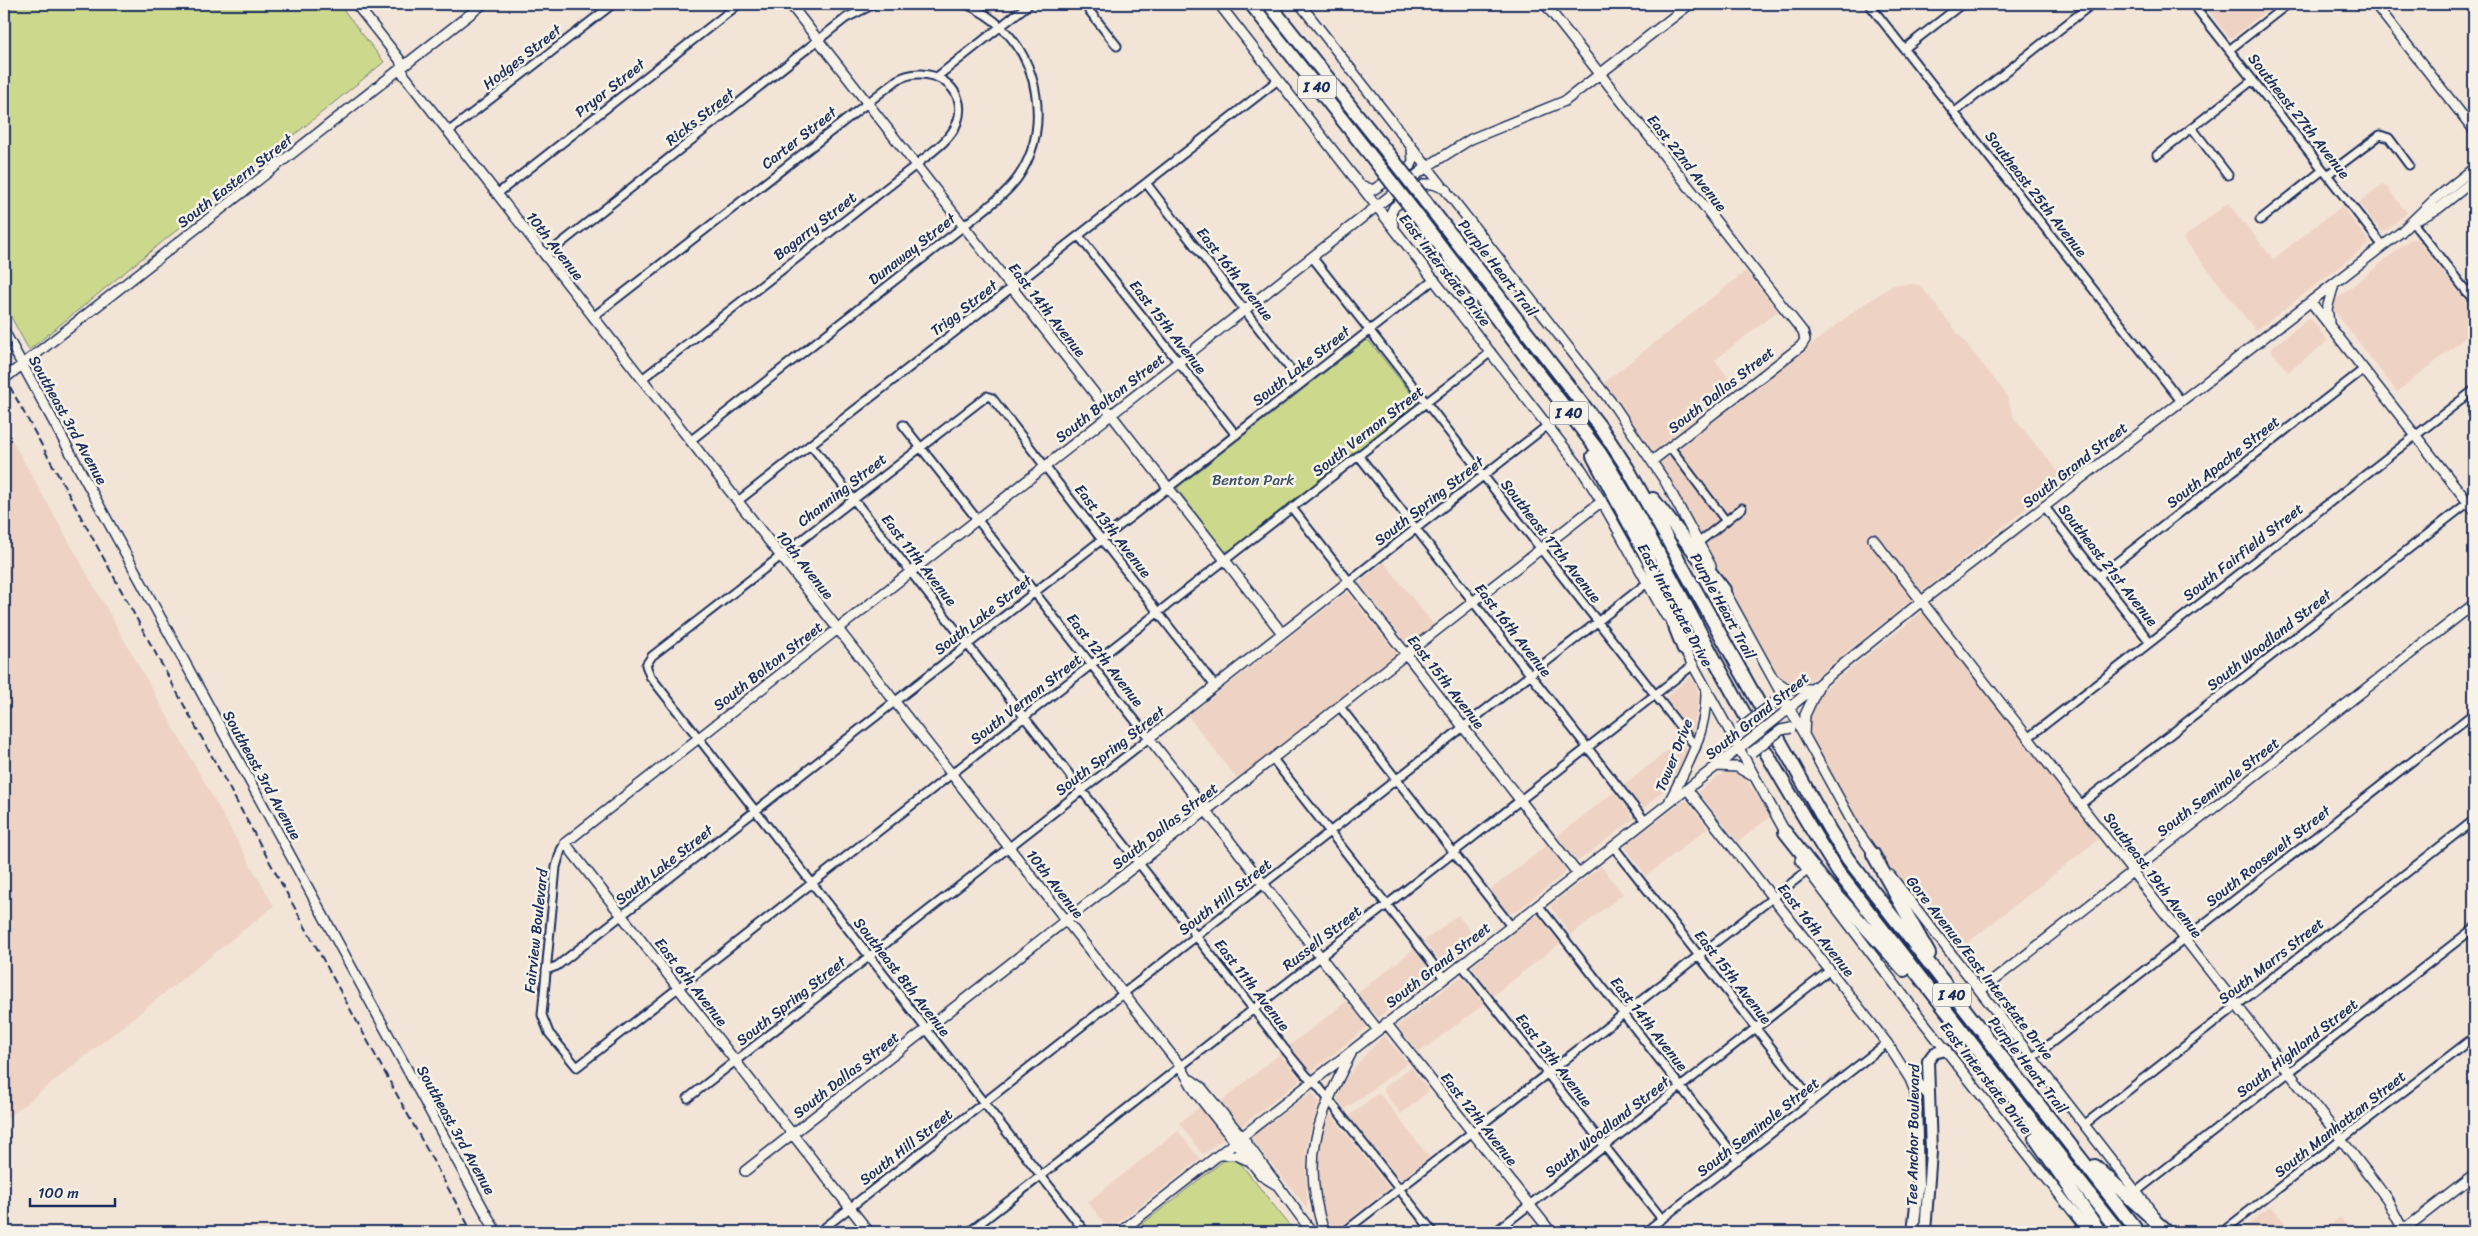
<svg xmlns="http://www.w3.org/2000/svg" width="2478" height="1236" font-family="Sriracha,sans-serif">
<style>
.built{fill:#eed3c4}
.green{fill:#ccd98c;stroke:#748475}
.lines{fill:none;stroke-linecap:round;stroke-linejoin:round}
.street-casing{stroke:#1b2f5e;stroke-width:11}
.secondary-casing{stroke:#1b2f5e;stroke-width:12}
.primary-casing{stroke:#1b2f5e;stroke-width:14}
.highway-casing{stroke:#1b2f5e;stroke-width:16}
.street{stroke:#f7f3e8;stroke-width:7}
.secondary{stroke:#f7f3e8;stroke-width:9}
.primary{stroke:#f7f3e8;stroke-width:10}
.highway{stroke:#f7f3e8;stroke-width:12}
.rail{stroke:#1b2f5e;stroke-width:2;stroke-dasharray:8 4;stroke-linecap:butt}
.secondary-bridge-casing{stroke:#1b2f5e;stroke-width:12;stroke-linecap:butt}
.highway-bridge-casing{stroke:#1b2f5e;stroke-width:16;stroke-linecap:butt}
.secondary-bridge{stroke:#f7f3e8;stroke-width:9}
.highway-bridge{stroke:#f7f3e8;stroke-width:12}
.labels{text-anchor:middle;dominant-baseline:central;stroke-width:5;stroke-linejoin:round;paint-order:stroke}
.shield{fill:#f7f3e8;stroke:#5d6a87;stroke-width:1}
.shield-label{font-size:14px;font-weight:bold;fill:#1b2f5e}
.street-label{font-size:15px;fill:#1b2f5e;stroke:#f7f3e8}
.park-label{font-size:15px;fill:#3e5167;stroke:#f7f3e8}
</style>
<rect width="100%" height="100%" fill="#f3e4d8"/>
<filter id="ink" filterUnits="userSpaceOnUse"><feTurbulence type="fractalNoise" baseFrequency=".02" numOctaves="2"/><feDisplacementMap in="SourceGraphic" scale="10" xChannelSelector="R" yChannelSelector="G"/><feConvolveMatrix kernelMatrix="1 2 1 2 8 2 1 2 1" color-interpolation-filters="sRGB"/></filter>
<g filter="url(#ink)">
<path class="built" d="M 2203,4 L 2275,4 L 2233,37 L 2229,37 Z
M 2382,184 L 2386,186 L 2407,213 L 2385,231 L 2381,231 L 2359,203 Z
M 2228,203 L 2273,259 L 2342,206 L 2370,243 L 2256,331 L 2183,238 Z
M 2411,239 L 2417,239 L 2421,244 L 2474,312 L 2474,331 L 2397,392 L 2332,308 L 2334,301 Z
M 1746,271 L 1778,311 L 1715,360 L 1735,387 L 1650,454 L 1601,385 Z
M 1913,284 L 1920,285 L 2006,394 L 2014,418 L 2066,481 L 2048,491 L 1814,678 L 1803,685 L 1789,685 L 1777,678 L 1660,467 L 1660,463 L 1857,309 L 1893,285 Z
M 2308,319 L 2311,319 L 2328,341 L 2288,372 L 2270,349 Z
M 4,426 L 274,906 L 4,1121 Z
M 1384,562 L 1434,625 L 1409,644 L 1407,644 L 1360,584 L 1363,578 Z
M 1347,592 L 1396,652 L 1396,655 L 1237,779 L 1188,716 Z
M 1924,612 L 2101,837 L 1956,952 L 1864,836 L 1809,738 L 1806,722 L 1817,695 L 1921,613 Z
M 1690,677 L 1697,686 L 1699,698 L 1693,732 L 1665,698 Z
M 1681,740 L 1688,752 L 1680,767 L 1664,790 L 1643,809 L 1624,785 Z
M 1730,772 L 1743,776 L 1748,781 L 1770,817 L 1738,842 L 1699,793 L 1700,790 L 1718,776 Z
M 1614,792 L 1634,819 L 1577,862 L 1557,836 Z
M 1684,801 L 1688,802 L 1708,828 L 1646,876 L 1625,846 Z
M 1547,845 L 1565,869 L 1565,873 L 1518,910 L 1509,914 L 1490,890 Z
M 1601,866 L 1623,894 L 1571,935 L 1550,906 Z
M 1458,915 L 1478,941 L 1445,967 L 1424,941 Z
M 1536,916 L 1539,917 L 1560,943 L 1493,996 L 1472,966 Z
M 1414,949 L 1433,976 L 1378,1018 L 1358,993 Z
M 1459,978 L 1463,978 L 1484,1004 L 1419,1053 L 1397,1026 Z
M 1347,1001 L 1366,1025 L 1366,1028 L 1312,1071 L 1309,1071 L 1289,1046 Z
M 1384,1035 L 1408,1063 L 1344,1110 L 1336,1097 L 1344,1081 L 1363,1057 Z
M 1280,1054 L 1299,1078 L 1299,1081 L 1240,1127 L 1220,1102 Z
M 1411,1067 L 1429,1091 L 1401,1114 L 1384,1092 L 1384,1088 Z
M 1312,1092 L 1319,1102 L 1308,1139 L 1306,1153 L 1307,1208 L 1253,1141 L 1252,1136 Z
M 1377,1094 L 1380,1094 L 1429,1157 L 1401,1180 L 1350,1118 L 1350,1115 Z
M 1200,1107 L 1224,1138 L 1203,1155 L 1179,1123 Z
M 1328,1111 L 1389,1188 L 1334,1232 L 1328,1232 L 1324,1217 L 1318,1182 L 1321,1140 Z
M 1178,1131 L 1200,1159 L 1109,1230 L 1088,1202 Z
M 2271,1206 L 2292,1232 L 2239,1232 Z
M 2340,1217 L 2351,1232 L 2321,1232 Z"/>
<path class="green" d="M 4,4 L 339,4 L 384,62 L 29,350 L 4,304 Z
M 1366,340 L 1369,341 L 1417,401 L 1416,404 L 1229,551 L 1225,551 L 1178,490 L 1178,487 Z
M 1227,1158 L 1240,1163 L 1295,1232 L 1132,1232 Z"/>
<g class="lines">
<defs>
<path id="street" d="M 1084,4 L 1117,46
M 1869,4 L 2181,401
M 2193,4 L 2383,246
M 1904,49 L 1962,4
M 2229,50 L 2288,4
M 938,76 L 1029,4
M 1955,112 L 2092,4
M 2192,128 L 2228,175
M 448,132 L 613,4
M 2157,155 L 2253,80
M 2327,175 L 2380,135 L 2389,138 L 2409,165
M 1146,183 L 1301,383
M 497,194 L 739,4
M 2260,220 L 2323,170
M 2413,223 L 2474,301
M 1079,236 L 1236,435
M 545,256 L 846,18 L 874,4
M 1312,257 L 1696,747
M 2466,292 L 2474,286
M 593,317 L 897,80 C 927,62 971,86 957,123 C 950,141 930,153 916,165 L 642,379
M 690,441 L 964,226 C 983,210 1009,194 1022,171 C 1049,126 1039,62 1001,27 C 991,17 979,10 966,4
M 811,445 L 1283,1047 L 1306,1075 L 1318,1086 L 1433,1232
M 1670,447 L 1726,521
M 1359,456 L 1645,821
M 738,501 L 1278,80
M 2044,506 L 2150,642
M 1292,508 L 1349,581 L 1548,425
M 1698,543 L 1742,508
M 2099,576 L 2364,369
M 1340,707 L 1511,926
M 2029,737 L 2474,390
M 1273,759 L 1444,978
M 2081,804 L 2474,498
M 565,843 L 561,850 L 556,867 L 542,1015 L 549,1033 L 577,1067 L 1491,352
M 1613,846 L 1813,1101
M 1538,905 L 1738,1160
M 1461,964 L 1662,1219
M 546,970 L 557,966 L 1435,279
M 2032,1058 L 2474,713
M 688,1098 L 1149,738 L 903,425
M 2085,1124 L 2474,820
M 2137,1191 L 2474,928
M 819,1232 L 1647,583
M 969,1232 L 1693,665
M 1085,1232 L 650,676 L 646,665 L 652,656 L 987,396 L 992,398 L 1215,686
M 1344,1232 L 1807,871
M 1495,1232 L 1830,970
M 1645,1232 L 1887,1043
M 2222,1232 L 2474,1037"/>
<path id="secondary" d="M 356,4 L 400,60 L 404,75 L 1181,1067 L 1196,1093 L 1262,1176 L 1275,1184
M 790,4 L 1282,633
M 1219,4 L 1582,470 L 1605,507 L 1666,616
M 1300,4 L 1615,407 L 1665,481 L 1711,566
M 1545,4 L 1803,332 L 1805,340 L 1801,346 L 1652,461
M 2375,4 L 2474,130
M 1363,186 L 1373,190 L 1411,165 L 1413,161 L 1412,148
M 2419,219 L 2439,208 L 2474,180
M 1393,225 L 1391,213 L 1394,207 L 1425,184 L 1433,184 L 1446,189
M 2311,302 L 2474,510
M 2329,322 L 2327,309 L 2334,284
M 4,331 L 496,1232
M 4,379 L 483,4
M 1873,539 L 2376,1184 L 2387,1199 L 2404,1232
M 1722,586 L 1856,829 L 1876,857
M 1682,645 L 1788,837
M 1775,680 L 1786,688 L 1812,689
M 1785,711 L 1923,600 L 2401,232 L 2433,201 L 2474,168
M 1804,734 L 1805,715 L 1819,685
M 1717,766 L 1737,767 L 1751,775
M 1687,789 L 1887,1043 L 1910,1079 L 1916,1094
M 1670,800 C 1688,765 1707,731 1706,691
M 1800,860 L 1922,1020 L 2089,1232
M 1890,875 L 2155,1216
M 1980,991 L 2474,604
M 1386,1023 L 1551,1232
M 1378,1030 L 1149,738 L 1349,581 L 1578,874
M 1910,1072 L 1927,1094
M 1191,1080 L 1201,1087 L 1242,1137 L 1312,1232
M 1219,1155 L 1236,1155 L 1247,1160
M 745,1171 L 1602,501
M 869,1232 L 565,843 L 1428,166 L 1471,139 L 1565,101 L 1690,4
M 1120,1232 L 1742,746
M 1324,1232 C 1300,1157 1317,1119 1352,1052
M 2401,1232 L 2474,1175"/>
<path id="primary" d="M 1913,1232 L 1918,1186 L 1916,1094
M 1925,1232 L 1931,1152 L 1928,1061 L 1934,1053 L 1946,1050"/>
<path id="highway" d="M 1251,4 L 1382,170
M 1269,4 L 1394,161
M 1425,201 L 1601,428 L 1628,469 L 1829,829 L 1848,859 L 2138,1232
M 1413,210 L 1600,453 C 1637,510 1668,571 1700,632 C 1743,713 1789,795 1838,872 L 2119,1232
M 1593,456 L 1648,559 L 1684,649
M 1653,499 L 1724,590
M 1785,832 L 1823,880 L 1904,970
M 1873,854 L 1929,954
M 2035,1138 L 2100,1232
M 2095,1166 L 2167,1232"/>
</defs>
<use href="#street" class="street-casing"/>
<use href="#secondary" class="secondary-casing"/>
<use href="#primary" class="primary-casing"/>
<use href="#highway" class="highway-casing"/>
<use href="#street" class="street"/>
<use href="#secondary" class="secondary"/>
<use href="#primary" class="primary"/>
<use href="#highway" class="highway"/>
<path class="rail" d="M 4,376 L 472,1232"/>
<defs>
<path id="secondary-bridge" d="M 1739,728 L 1745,725 L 1775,702
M 1745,744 L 1785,712
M 1752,752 L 1781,730 L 1791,728"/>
<path id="highway-bridge" d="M 1394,161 L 1425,201
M 1382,170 L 1413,210"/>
</defs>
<use href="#secondary-bridge" class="secondary-bridge-casing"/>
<use href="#highway-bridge" class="highway-bridge-casing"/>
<use href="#secondary-bridge" class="secondary-bridge"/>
<use href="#highway-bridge" class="highway-bridge"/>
</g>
</g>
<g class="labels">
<g class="shield">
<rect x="1298" y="75.5" width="38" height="23" rx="4"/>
<rect x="1550" y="401.5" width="38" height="23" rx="4"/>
<rect x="1933" y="983.5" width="38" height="23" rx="4"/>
</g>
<g class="shield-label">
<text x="1317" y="87">I 40</text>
<text x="1569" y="413">I 40</text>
<text x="1952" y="995">I 40</text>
</g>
<g class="street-label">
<text transform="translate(522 57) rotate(-38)">Hodges Street</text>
<text transform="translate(610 88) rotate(-38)">Pryor Street</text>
<text transform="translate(2299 116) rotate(52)">Southeast 27th Avenue</text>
<text transform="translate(700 117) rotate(-38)">Ricks Street</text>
<text transform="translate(799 138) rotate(-38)">Carter Street</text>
<text transform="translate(1687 163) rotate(52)">East 22nd Avenue</text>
<text transform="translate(235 181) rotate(-38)">South Eastern Street</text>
<text transform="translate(2036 194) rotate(52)">Southeast 25th Avenue</text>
<text transform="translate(815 226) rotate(-38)">Bagarry Street</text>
<text transform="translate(555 246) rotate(52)">10th Avenue</text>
<text transform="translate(912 249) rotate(-38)">Dunaway Street</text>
<text transform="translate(1498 268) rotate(52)">Purple Heart Trail</text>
<text transform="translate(1445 270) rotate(52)">East Interstate Drive</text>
<text transform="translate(1235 274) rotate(52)">East 16th Avenue</text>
<text transform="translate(964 308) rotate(-38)">Trigg Street</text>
<text transform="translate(1047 310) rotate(52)">East 14th Avenue</text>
<text transform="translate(1168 327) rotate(52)">East 15th Avenue</text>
<text transform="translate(1301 366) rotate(-38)">South Lake Street</text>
<text transform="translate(1721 390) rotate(-38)">South Dallas Street</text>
<text transform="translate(1110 398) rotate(-38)">South Bolton Street</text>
<text transform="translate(68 420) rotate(61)">Southeast 3rd Avenue</text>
<text transform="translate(1368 431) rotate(-38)">South Vernon Street</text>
<text transform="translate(2223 462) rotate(-38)">South Apache Street</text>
<text transform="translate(2075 465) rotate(-38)">South Grand Street</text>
<text transform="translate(842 490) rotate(-38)">Channing Street</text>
<text transform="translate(1429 501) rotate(-38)">South Spring Street</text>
<text transform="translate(1113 531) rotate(52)">East 13th Avenue</text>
<text transform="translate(1551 541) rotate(52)">Southeast 17th Avenue</text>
<text transform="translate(2243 552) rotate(-38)">South Fairfield Street</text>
<text transform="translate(919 560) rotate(52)">East 11th Avenue</text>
<text transform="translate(805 565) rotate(52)">10th Avenue</text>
<text transform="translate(2108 565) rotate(52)">Southeast 21st Avenue</text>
<text transform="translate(1675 605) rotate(61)">East Interstate Drive</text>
<text transform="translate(1723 606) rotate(61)">Purple Heart Trail</text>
<text transform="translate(983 615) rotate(-38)">South Lake Street</text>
<text transform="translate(1513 630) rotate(52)">East 16th Avenue</text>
<text transform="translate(2269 640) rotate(-38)">South Woodland Street</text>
<text transform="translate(1105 660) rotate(52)">East 12th Avenue</text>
<text transform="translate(768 666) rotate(-38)">South Bolton Street</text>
<text transform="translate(1446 682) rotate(52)">East 15th Avenue</text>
<text transform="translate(1026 699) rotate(-38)">South Vernon Street</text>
<text transform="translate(1757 716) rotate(-39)">South Grand Street</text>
<text transform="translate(1110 751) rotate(-38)">South Spring Street</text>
<text transform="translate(1674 755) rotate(-68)">Tower Drive</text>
<text transform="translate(262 775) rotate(61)">Southeast 3rd Avenue</text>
<text transform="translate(2218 787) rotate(-38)">South Seminole Street</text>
<text transform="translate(1165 826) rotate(-38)">South Dallas Street</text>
<text transform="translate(2268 856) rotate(-38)">South Roosevelt Street</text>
<text transform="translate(664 865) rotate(-38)">South Lake Street</text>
<text transform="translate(2153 875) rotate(53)">Southeast 19th Avenue</text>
<text transform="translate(1055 884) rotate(52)">10th Avenue</text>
<text transform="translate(1225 897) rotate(-38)">South Hill Street</text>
<text transform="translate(1816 930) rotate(52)">East 16th Avenue</text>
<text transform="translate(536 931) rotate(-84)">Fairview Boulevard</text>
<text transform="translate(1322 938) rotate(-38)">Russell Street</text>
<text transform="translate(2271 961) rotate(-38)">South Marrs Street</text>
<text transform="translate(1438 965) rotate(-38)">South Grand Street</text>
<text transform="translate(1980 968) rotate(52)">Gore Avenue/East Interstate Drive</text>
<text transform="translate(902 977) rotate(52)">Southeast 8th Avenue</text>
<text transform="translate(1733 977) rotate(52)">East 15th Avenue</text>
<text transform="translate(691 982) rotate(52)">East 6th Avenue</text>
<text transform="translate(1252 985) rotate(52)">East 11th Avenue</text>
<text transform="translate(791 1001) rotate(-38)">South Spring Street</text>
<text transform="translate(1649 1024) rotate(52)">East 14th Avenue</text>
<text transform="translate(2297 1048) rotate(-38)">South Highland Street</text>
<text transform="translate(1554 1060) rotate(52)">East 13th Avenue</text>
<text transform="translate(2028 1065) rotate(52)">Purple Heart Trail</text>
<text transform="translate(846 1075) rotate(-38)">South Dallas Street</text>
<text transform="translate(1986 1078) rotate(52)">East Interstate Drive</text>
<text transform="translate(1479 1119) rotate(52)">East 12th Avenue</text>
<text transform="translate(2340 1124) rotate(-38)">South Manhattan Street</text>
<text transform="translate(1607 1127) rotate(-38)">South Woodland Street</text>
<text transform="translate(1758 1127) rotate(-38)">South Seminole Street</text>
<text transform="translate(456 1130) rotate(61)">Southeast 3rd Avenue</text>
<text transform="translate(1913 1135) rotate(-89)">Tee Anchor Boulevard</text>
<text transform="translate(906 1147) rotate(-38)">South Hill Street</text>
</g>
<g class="park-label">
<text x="1253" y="480">Benton Park</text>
</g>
</g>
<rect width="2478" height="1236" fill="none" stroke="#f7f3e8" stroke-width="20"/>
<rect x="10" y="10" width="2458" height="1216" fill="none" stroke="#1b2f5e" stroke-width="2" filter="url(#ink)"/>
<path d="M30 1198v8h85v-8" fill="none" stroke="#1b2f5e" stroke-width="2.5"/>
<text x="38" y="1198" font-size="15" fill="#1b2f5e" stroke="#f7f3e8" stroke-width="4" paint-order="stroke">100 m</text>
</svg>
